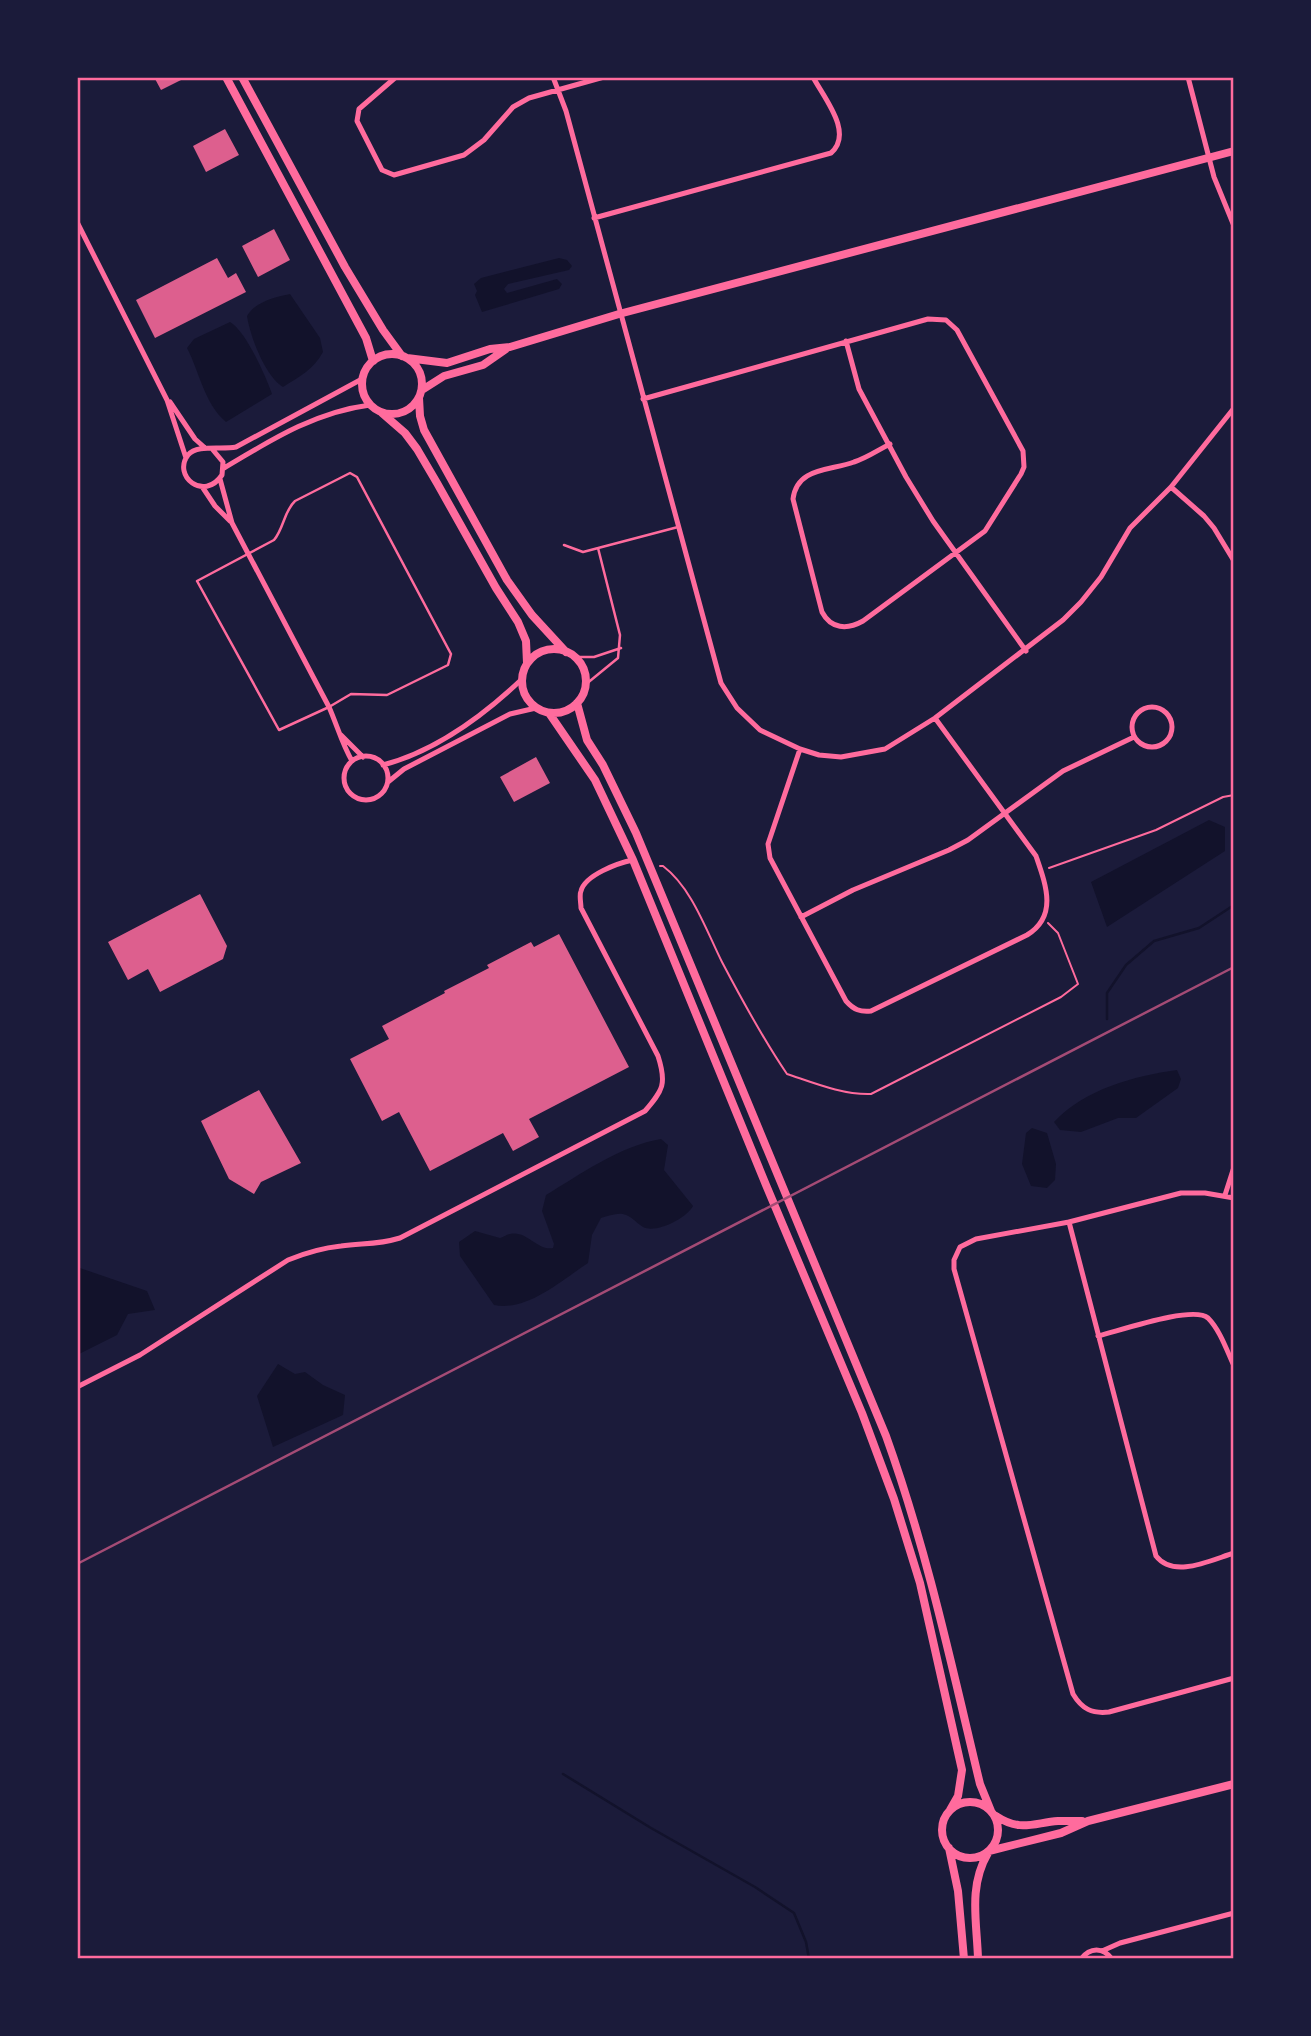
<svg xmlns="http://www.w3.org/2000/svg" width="1311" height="2036" font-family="Rubik,sans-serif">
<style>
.water{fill:#12122b}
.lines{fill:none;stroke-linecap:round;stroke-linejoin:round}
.stream{stroke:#12122b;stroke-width:2.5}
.building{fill:#dd5f8e}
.path{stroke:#ff6b9d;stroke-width:2}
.service{stroke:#ff6b9d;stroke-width:2.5}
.minor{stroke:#ff6b9d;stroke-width:5}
.secondary{stroke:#ff6b9d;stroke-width:8}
.rail{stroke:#a44b75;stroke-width:2.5}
.neatline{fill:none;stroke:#ff6b9d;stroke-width:2.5}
</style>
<rect width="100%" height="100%" fill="#1b1b3a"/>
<path class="water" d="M 559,258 L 567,260 L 572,266 L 569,270 L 508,284 L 504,289 L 507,293 L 557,279 L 562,284 L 559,289 L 482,312 L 475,295 L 477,291 L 474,284 L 481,278 Z
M 290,294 L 320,338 L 323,352 C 314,369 299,377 283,387 C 265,376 250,336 247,316 C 255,302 275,297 290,294 Z
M 230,322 C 246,331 266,377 272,394 L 226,422 C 204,403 200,373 187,348 L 194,339 Z
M 1209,820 L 1225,827 L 1225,851 L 1107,927 L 1091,882 Z
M 1177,1070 L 1181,1079 L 1178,1088 L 1136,1118 L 1118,1118 L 1081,1132 L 1060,1130 L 1054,1122 C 1085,1089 1134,1076 1177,1070 Z
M 1032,1128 L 1047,1133 L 1056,1164 L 1055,1180 L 1047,1188 L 1031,1186 L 1022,1164 L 1026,1133 Z
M 661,1139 L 668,1145 L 664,1170 L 693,1206 C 687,1218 656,1234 643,1227 C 635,1222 632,1216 623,1214 C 616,1213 608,1216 601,1218 L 592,1235 L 588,1263 C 562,1280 527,1312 494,1305 L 460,1256 L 459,1242 L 475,1231 L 500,1238 C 504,1237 507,1234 510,1234 C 527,1230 537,1251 553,1248 L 554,1244 L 542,1211 L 546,1195 C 579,1175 622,1145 661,1139 Z
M 77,1267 L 147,1291 L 155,1310 L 128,1314 L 117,1335 L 77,1355 Z
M 278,1364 L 295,1374 L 305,1372 L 323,1385 L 345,1395 L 343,1415 L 273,1447 L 257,1396 Z"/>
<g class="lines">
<path class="stream" d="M 1107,1019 L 1107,993 L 1126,965 L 1154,941 L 1199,928 L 1234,905
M 563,1774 L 651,1828 L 755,1887 L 794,1913 L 806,1942 L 809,1959"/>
</g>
<path class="building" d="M 154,77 L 187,77 L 161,90 Z
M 225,129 L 239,155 L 206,172 L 193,146 Z
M 274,229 L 290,260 L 258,277 L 242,246 Z
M 217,258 L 228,278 L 236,273 L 246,292 L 155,338 L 136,300 Z
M 536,757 L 550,783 L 514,802 L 500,777 Z
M 200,894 L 227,946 L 223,959 L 160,992 L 148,969 L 128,980 L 108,942 Z
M 559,934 L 629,1067 L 529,1119 L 539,1137 L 513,1151 L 503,1133 L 430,1171 L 399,1112 L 382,1121 L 350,1059 L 389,1039 L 382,1026 L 445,993 L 444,991 L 489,968 L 487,965 L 531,942 L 534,947 Z
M 259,1090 L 301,1163 L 261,1182 L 254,1194 L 229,1179 L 201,1121 Z"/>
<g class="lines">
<path class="path" d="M 660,866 L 663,866 C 692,888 706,930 722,962 C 742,1000 763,1039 787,1074 C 814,1083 843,1095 871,1094 L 1061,997 L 1078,984 L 1058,933 L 1048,923
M 1049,868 L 1156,830 L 1223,797 L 1234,795"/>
<path class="service" d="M 350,473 L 357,477 L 451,654 L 448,665 L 387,695 L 351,694 L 329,707 L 279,730 L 197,581 L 274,540 C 284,528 284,511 295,501 Z
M 564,545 L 583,552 L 678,527
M 575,657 L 594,657 L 621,648
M 585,685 L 618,658 L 620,635 L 598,548"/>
<path class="minor" d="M 396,77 L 359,109 L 357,121 L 382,170 L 394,175 L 464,155 L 484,140 L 513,107 L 529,98 L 604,77
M 553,77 L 566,111 L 721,683 L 737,708 L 760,730 L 800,749 L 819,755 L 841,757 L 885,749 L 935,718 L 1063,620 L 1081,602 L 1101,577 L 1130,528 L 1171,487 L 1234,408
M 1188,77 L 1214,177 L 1234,226
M 594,218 L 831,153 C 854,133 824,98 813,77
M 77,222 L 167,400 L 186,458
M 846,341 L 859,389 L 906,477 L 933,521 L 1026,651
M 643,399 L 928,319 L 946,320 L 957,330 L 1023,451 L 1024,467 L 1021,474 L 985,531 L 863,621 C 847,630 831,629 822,612 L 793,499 C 797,467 830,471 854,462 C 867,458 878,450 890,444
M 170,402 L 195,439 L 204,447
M 213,450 L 223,462 L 222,475 C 204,502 172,476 188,455 C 197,444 221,450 236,447 L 362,379
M 224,468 C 271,440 315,412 370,405
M 220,479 L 232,523 L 329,707 C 337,725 342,744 352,761
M 1171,487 L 1204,516 L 1214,528 L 1234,561
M 203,488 L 215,506 L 230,521
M1132 727a20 20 0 1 1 40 0a20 20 0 1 1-40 0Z
M 341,735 L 363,757
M 800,749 L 768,844 L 770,858 L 846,1001 C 854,1010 860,1012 871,1011 L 1027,935 C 1058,916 1046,885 1036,856 L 935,718
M344 778a22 22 0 1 1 44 0a22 22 0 1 1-44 0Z
M 383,765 C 436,751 483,716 522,679
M 388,782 L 404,769 L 510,714 L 536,708
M 801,917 L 853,890 L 949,850 L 968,840 L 1063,771 L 1134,737
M 1225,1195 L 1234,1167
M 1234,1198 L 1205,1193 L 1181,1193 L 1069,1222 L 976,1239 L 960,1247 L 954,1260 L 954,1269 L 1073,1694 C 1082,1709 1092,1714 1109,1712 L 1234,1678
M 1069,1222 L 1156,1556 C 1174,1579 1211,1560 1234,1553
M 1098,1336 C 1119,1331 1193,1305 1208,1318 C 1220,1330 1227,1351 1234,1366
M 77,1387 L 140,1355 L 288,1260 C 305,1253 322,1248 341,1246 C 363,1243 377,1245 400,1238 L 645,1111 C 663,1090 667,1084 658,1056 L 581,908 C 581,903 579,895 581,891 C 585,875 618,863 633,860
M 1102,1951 L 1120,1943 L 1234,1913
M 1081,1959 C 1090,1947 1103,1947 1112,1959"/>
<path class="secondary" d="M 226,77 L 366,338 L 373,361
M 242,77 L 345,267 L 383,330 L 402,356
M362 384a30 30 0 1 1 60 0a30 30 0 1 1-60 0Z
M 407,358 L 447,363 L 490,349 L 510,347 L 619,314 L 1234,151
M 422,390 L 444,376 L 483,365 L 506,349
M 419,398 L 420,416 L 424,430 L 507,580 L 532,615 L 566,652
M 382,413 L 405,433 L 417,449 L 437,483 L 496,588 L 518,622 L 526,641 L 527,663
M522 681a32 32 0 1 1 64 0a32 32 0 1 1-64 0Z
M 577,703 L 587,740 L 603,765 L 636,833 L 886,1436 C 927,1550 952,1667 980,1784 L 991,1811
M 549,713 L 595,780 L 633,860 L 766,1185 L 862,1413 L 894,1499 L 920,1583 L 962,1770 L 958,1796 L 950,1810
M942 1830a28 28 0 1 1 56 0a28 28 0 1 1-56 0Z
M 996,1816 C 1020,1832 1033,1823 1058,1821 C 1066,1821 1074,1821 1082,1821
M 949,1848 L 958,1891 L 964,1959
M 989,1851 L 1061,1833 L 1088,1821 L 1234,1784
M 978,1959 C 977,1922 968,1887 988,1853"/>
<path class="rail" d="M 77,1564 L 1234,967"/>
</g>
<rect width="1311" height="2036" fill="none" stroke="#1b1b3a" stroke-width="158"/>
<rect x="79" y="79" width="1153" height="1878" class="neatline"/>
</svg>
